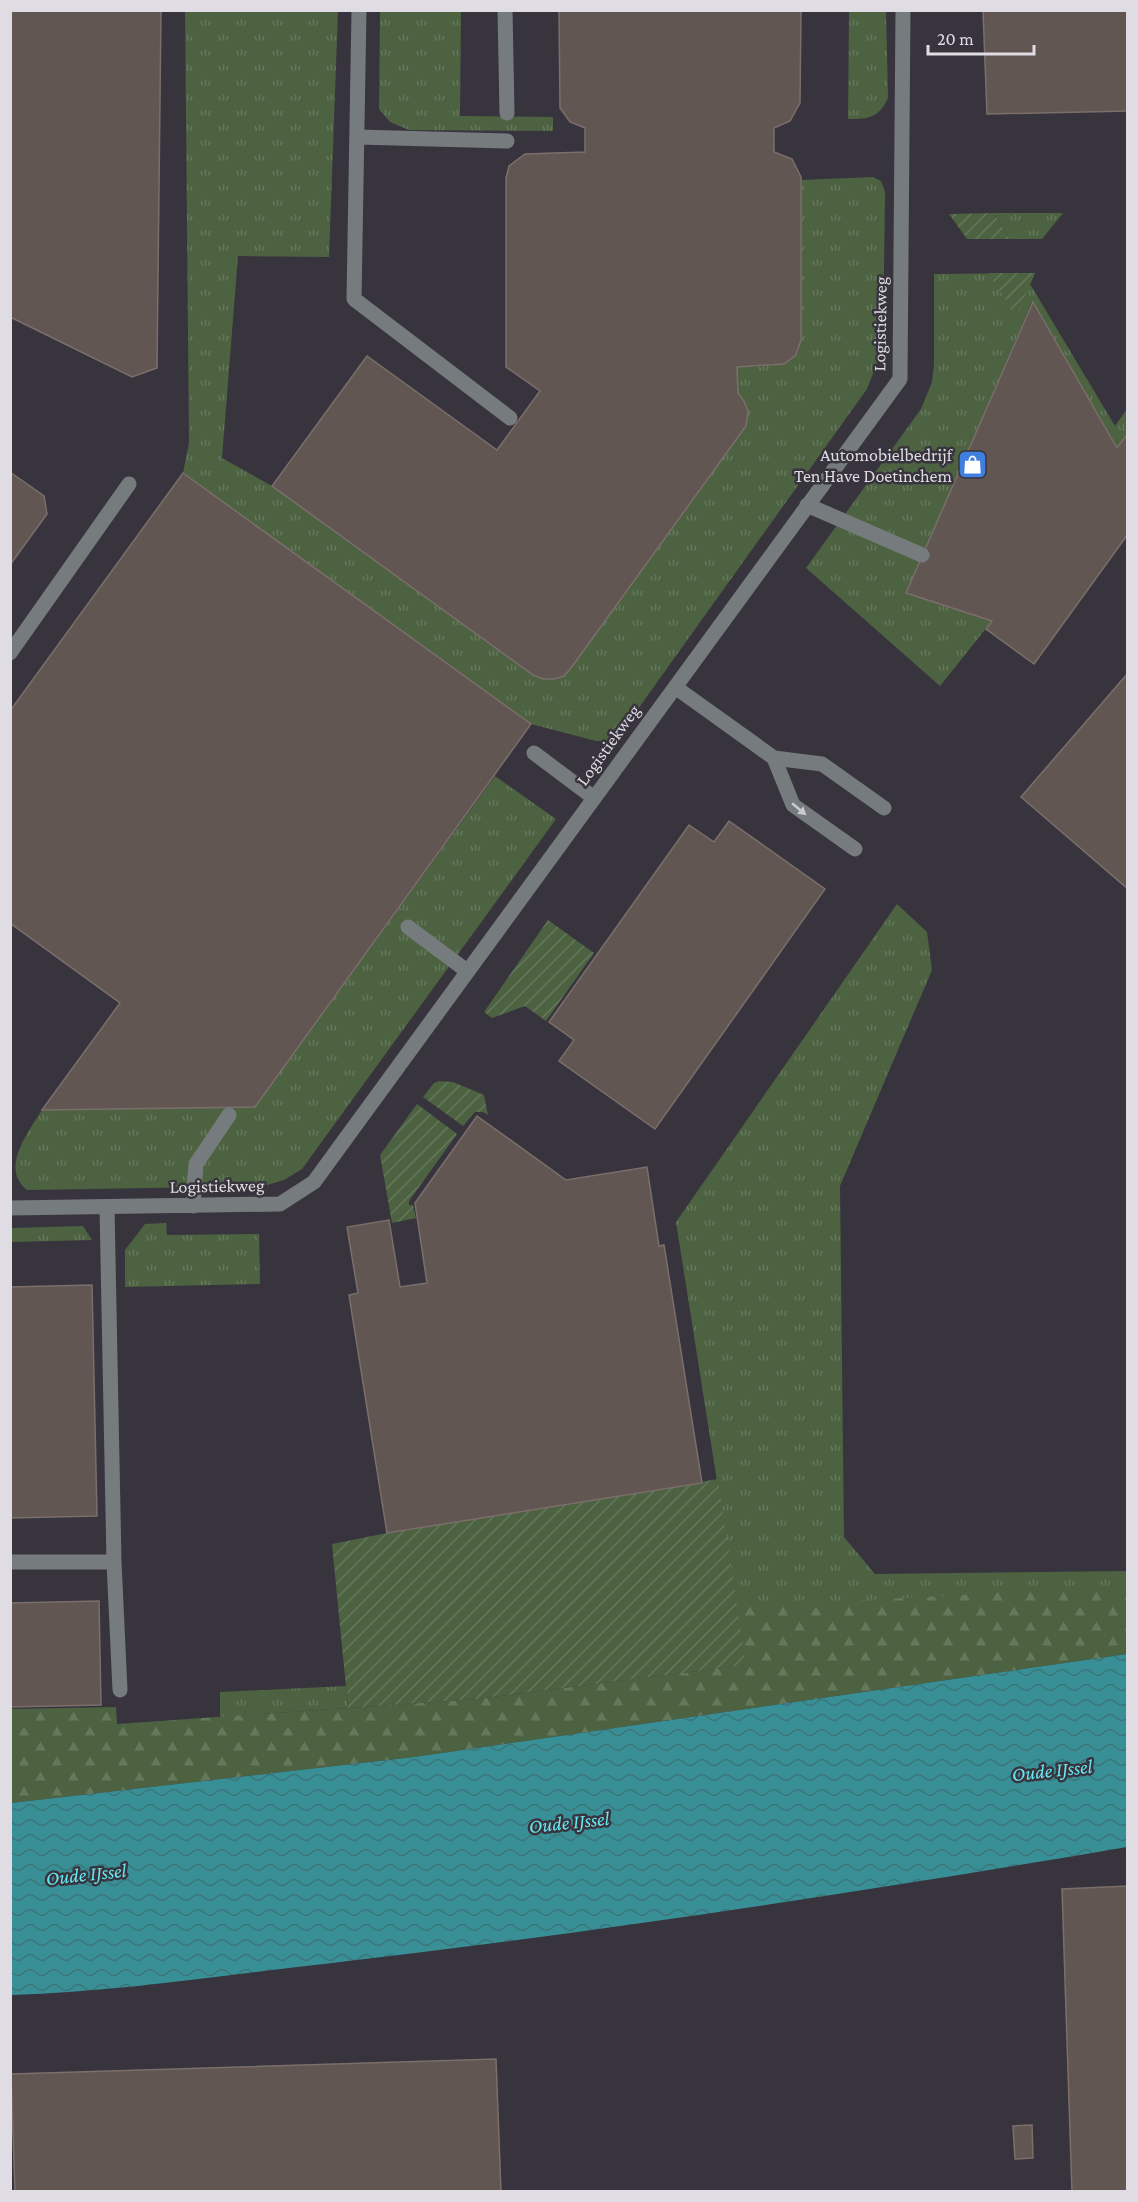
<svg xmlns="http://www.w3.org/2000/svg" width="1138" height="2202" font-family="'Crimson Pro',serif">
<style>
.grass{fill:url(#grass-tufts)}
.forest{fill:url(#forest-firs)}
.garden{fill:url(#garden-furrows)}
.water{fill:url(#water-waves)}
.building{fill:#625653;stroke:#7b6f6b;stroke-width:1.5}
.lines{fill:none;stroke-linecap:round;stroke-linejoin:round}
.minor{stroke:#767b7e;stroke-width:15}
.oneway{fill:#cac9cf}
.labels{text-anchor:middle;dominant-baseline:central;stroke-width:5;stroke-linejoin:round;paint-order:stroke}
.street-label{font-size:18px;fill:#dfdde3;stroke:#38343e}
.poi-label{font-size:18px;fill:#dfdde3;stroke:#38343e;text-anchor:end}
.water-label{font-size:20px;font-style:italic;fill:#68e7f1;stroke:#38343e}
</style>
<defs>
<pattern id="grass-tufts" width="24" height="20" patternUnits="userSpaceOnUse" patternTransform="scale(1.5)"><rect width="24" height="20" fill="#4c6241"/><path d="M3 7l-1-3M5 7V3M7 7l1-3M15 17l-1-3M17 17v-4M19 17l1-3" fill="none" stroke="#65785c"/></pattern>
<pattern id="forest-firs" width="22" height="20" patternUnits="userSpaceOnUse" patternTransform="scale(1.5)"><rect width="22" height="20" fill="#4c6241"/><path d="M5 1l3.5 6h-7zM16 11l3.5 6h-7z" fill="#65785c"/></pattern>
<pattern id="garden-furrows" width="10" height="10" patternUnits="userSpaceOnUse" patternTransform="scale(1.5)"><rect width="10" height="10" fill="#4c6241"/><path d="M-1 1l2-2M0 10L10 0M9 11l2-2" fill="none" stroke="#65785c"/></pattern>
<pattern id="water-waves" width="16" height="10" patternUnits="userSpaceOnUse" patternTransform="scale(1.5)"><rect width="16" height="10" fill="#389096"/><path d="M0 5q4-4 8 0t8 0" fill="none" stroke="#3c7579"/></pattern>
</defs>
<rect width="100%" height="100%" fill="#38343e"/>
<path class="grass" d="M 185,11 L 338,11 L 329,257 L 238,256 L 222,458 L 272,486 L 543,679 L 564,676 L 571,668 L 744,429 C 752,404 744,411 738,392 C 735,386 737,374 737,367 C 760,365 785,371 799,350 L 801,180 L 873,177 L 881,181 L 885,192 L 883,348 L 867,389 L 620,734 L 607,741 L 596,741 L 531,724 L 183,473 L 189,443 Z
M 380,11 L 461,11 L 460,116 L 553,117 L 553,131 L 409,130 L 390,122 L 379,109 Z
M 849,11 L 886,11 L 888,98 C 879,118 868,119 848,119 Z
M 994,213 L 1063,213 L 1042,239 L 1010,239 Z
M 1035,273 L 1030,284 L 1115,426 L 1127,409 L 1127,433 L 1117,448 L 1032,302 L 906,593 L 992,621 L 940,686 L 806,568 L 921,409 L 932,382 L 934,365 L 934,274 Z
M 495,776 L 556,819 L 302,1169 L 284,1180 L 264,1186 L 27,1190 C 0,1169 27,1134 42,1110 L 255,1107 Z
M 897,904 L 927,932 L 932,970 L 840,1186 L 844,1537 L 875,1574 L 1127,1571 L 1127,1618 L 746,1665 L 676,1222 Z
M 166,1223 L 167,1235 L 259,1234 L 260,1284 L 125,1287 L 125,1250 L 145,1224 Z
M 83,1226 L 92,1240 L 11,1242 L 11,1228 Z
M 346,1686 L 348,1708 L 220,1717 L 220,1692 Z"/>
<path class="forest" d="M 1127,1586 L 1127,1654 L 414,1757 L 11,1803 L 10,1709 L 116,1707 L 117,1724 L 477,1699 L 745,1665 L 737,1607 Z"/>
<path class="garden" d="M 994,213 L 1010,239 L 967,239 L 949,214 Z
M 988,273 L 1035,273 L 1016,316 Z
M 548,920 L 594,953 L 546,1021 L 525,1006 L 492,1018 L 484,1012 Z
M 439,1081 L 453,1082 L 484,1095 L 488,1115 L 483,1112 L 475,1112 L 463,1126 L 423,1097 L 434,1083 Z
M 417,1104 L 457,1134 L 409,1201 L 409,1205 L 413,1205 L 416,1218 L 392,1223 L 380,1155 Z
M 718,1479 L 746,1665 L 477,1699 L 348,1708 L 332,1544 L 387,1533 Z"/>
<path class="water" d="M 1127,1654 L 1127,1847 C 863,1892 598,1932 332,1963 C 225,1975 117,1992 11,1995 L 11,1803 L 414,1757 Z"/>
<path class="building" d="M 10,10 L 161,10 L 157,368 L 132,377 L 10,317 Z
M 559,10 L 801,10 L 800,103 L 790,121 L 774,128 L 774,152 L 792,159 L 801,177 L 801,340 L 796,355 L 784,364 L 737,367 L 738,393 L 744,401 L 748,411 L 746,426 L 571,668 L 564,676 L 554,679 L 543,679 L 533,675 L 272,486 L 367,356 L 497,450 L 540,391 L 506,367 L 506,178 L 509,166 L 525,154 L 585,152 L 585,128 L 570,122 L 560,108 Z
M 983,10 L 1128,10 L 1128,111 L 987,114 Z
M 1033,302 L 1117,448 L 1128,433 L 1128,534 L 1034,664 L 986,629 L 992,621 L 906,593 Z
M 10,472 L 44,496 L 47,514 L 10,565 Z
M 183,473 L 531,724 L 255,1107 L 42,1110 L 120,1003 L 10,923 L 10,711 Z
M 1128,673 L 1128,889 L 1021,797 Z
M 729,821 L 825,889 L 655,1129 L 559,1061 L 574,1040 L 549,1022 L 689,825 L 714,842 Z
M 477,1116 L 566,1180 L 647,1167 L 659,1246 L 664,1245 L 702,1483 L 387,1533 L 349,1295 L 358,1293 L 347,1227 L 389,1220 L 400,1287 L 427,1283 L 415,1203 Z
M 92,1285 L 97,1516 L 10,1518 L 10,1287 Z
M 99,1601 L 101,1705 L 10,1707 L 10,1603 Z
M 1128,1886 L 1128,2192 L 1072,2192 L 1062,1889 Z
M 496,2059 L 501,2192 L 15,2192 L 11,2074 Z
M 1032,2125 L 1033,2158 L 1015,2159 L 1013,2126 Z"/>
<g class="lines">
<path class="minor" d="M 359,10 L 354,299 L 510,418
M 505,10 L 507,113
M 357,137 L 507,141
M 807,505 L 922,555
M 10,653 L 129,484
M 675,687 L 774,758 L 822,764 L 884,808
M 534,753 L 594,798
M 774,758 L 793,805 L 855,849
M 408,927 L 467,971
M 193,1206 L 196,1164 L 229,1115
M 107,1207 L 114,1562
M 10,1208 L 280,1204 L 314,1182 L 900,379 L 903,10
M 10,1562 L 114,1562 L 120,1690"/>
</g>
<defs><path id="oneway-solid" d="M-6-.8H1V-3.2L6.5 0L1 3.2V.8H-6Z" transform="scale(1.5)"/></defs>
<use class="oneway" href="#oneway-solid" transform="translate(799 809) rotate(40)"/>
<defs>
<symbol id="shop-square" viewBox="-11 -11 22 22"><rect x="-9" y="-9" width="18" height="18" rx="4" fill="#3f7fe0" stroke="#38343e"/><path d="M-5-2.5h2.3a2.7 3.5 0 0 1 5.4 0H5L5.5 6h-11ZM-1.5-2.5h3a1.5 2.3 0 0 0-3 0Z" fill="#fff"/></symbol>
</defs>
<g fill-rule="evenodd">
<use href="#shop-square" x="956" y="448" width="33" height="33"/>
</g>
<g class="labels">
<g class="street-label">
<text transform="translate(880 324) rotate(-89)">Logistiekweg</text>
<text transform="translate(608 745) rotate(-54)">Logistiekweg</text>
<text transform="translate(217 1186) rotate(-1)">Logistiekweg</text>
</g>
<g class="poi-label">
<text x="952" y="455">Automobielbedrijf<tspan x="952" dy="21">Ten Have Doetinchem</tspan></text>
</g>
<g class="water-label">
<text transform="translate(1052 1770) rotate(-6)">Oude IJssel</text>
<text transform="translate(569 1822) rotate(-6)">Oude IJssel</text>
<text transform="translate(86 1874) rotate(-6)">Oude IJssel</text>
</g>
</g>
<rect width="1138" height="2202" fill="none" stroke="#dfdde3" stroke-width="24"/>
<path d="M928 45v9h106v-9" fill="none" stroke="#dfdde3" stroke-width="3"/>
<text x="937" y="45" font-size="18" fill="#dfdde3" stroke="#38343e" stroke-width="4.5" paint-order="stroke">20 m</text>
</svg>
